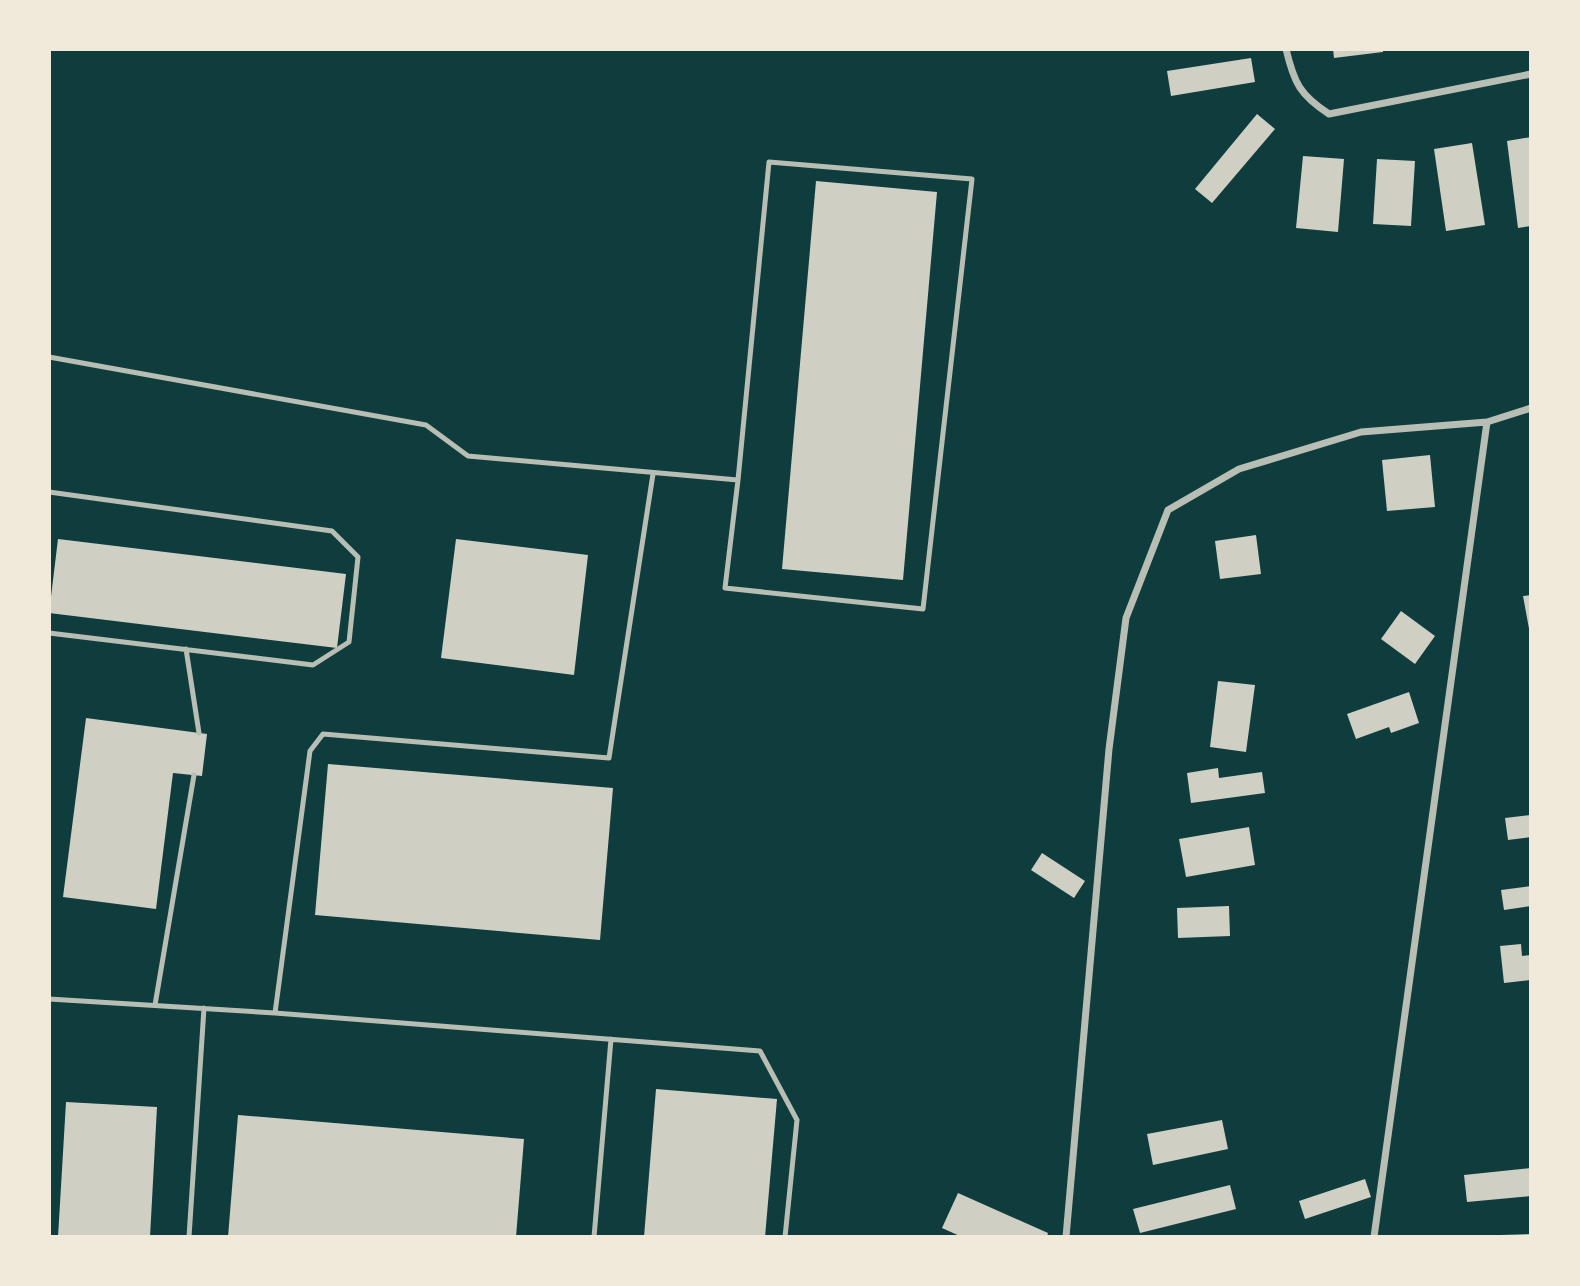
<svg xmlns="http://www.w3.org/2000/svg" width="1580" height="1286" font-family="'DM Sans',sans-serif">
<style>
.building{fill:#cfcfc3}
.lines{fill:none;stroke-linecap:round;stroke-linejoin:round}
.service{stroke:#b8beb3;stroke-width:5}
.minor{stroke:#b8beb3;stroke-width:7}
</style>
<rect width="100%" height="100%" fill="#0f3d3e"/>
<path class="building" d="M 1333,49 L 1383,49 L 1383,52 L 1334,58 Z
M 1251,58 L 1255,82 L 1171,96 L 1167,71 Z
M 1257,114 L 1275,129 L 1212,203 L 1195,189 Z
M 1531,137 L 1531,226 L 1518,228 L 1507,141 Z
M 1472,143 L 1485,225 L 1446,231 L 1434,149 Z
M 1303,156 L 1344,159 L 1338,232 L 1296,228 Z
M 1377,159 L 1415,161 L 1411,226 L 1373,224 Z
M 816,181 L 937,192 L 903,580 L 782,569 Z
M 1430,455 L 1435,507 L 1387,511 L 1382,460 Z
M 1256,535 L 1261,574 L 1220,579 L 1215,541 Z
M 58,539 L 346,574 L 337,648 L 49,613 Z
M 456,539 L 588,555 L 574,675 L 441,658 Z
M 1531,595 L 1531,634 L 1530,634 L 1523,596 Z
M 1401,611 L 1435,636 L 1415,664 L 1381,639 Z
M 1218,681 L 1255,685 L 1246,752 L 1210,747 Z
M 1409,692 L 1419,723 L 1391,733 L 1389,727 L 1356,739 L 1347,714 Z
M 86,718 L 207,734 L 202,776 L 173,773 L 156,909 L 63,897 Z
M 328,764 L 613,788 L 600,940 L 315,915 Z
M 1218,768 L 1219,778 L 1262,772 L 1265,793 L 1191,803 L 1187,773 Z
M 1531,815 L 1531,837 L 1508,840 L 1505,818 Z
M 1249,827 L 1255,865 L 1186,877 L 1179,839 Z
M 1042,853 L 1085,881 L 1074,898 L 1031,870 Z
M 1531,886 L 1531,906 L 1504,910 L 1501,890 Z
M 1229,906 L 1230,936 L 1178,938 L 1177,908 Z
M 1521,944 L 1522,956 L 1531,955 L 1531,980 L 1504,983 L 1500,946 Z
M 656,1089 L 777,1099 L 765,1237 L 644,1237 Z
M 66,1102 L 157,1107 L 150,1237 L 58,1237 Z
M 238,1115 L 524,1139 L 516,1237 L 228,1237 Z
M 1222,1120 L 1228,1149 L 1153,1165 L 1147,1134 Z
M 1531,1168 L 1531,1196 L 1467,1202 L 1464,1175 Z
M 1365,1179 L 1371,1197 L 1305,1219 L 1299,1201 Z
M 1230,1185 L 1236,1209 L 1140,1233 L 1133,1209 Z
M 958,1193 L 1048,1233 L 1047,1237 L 962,1237 L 942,1228 Z
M 1531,1234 L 1531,1237 L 1501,1237 L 1501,1235 Z"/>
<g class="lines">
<path class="service" d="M 49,357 L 426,425 L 468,456 L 738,480 L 769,162 L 972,179 L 923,609 L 725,588 L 738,480
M 49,492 L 332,531 L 358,557 L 349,642 L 313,665 L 49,633
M 186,649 L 199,733
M 49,999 L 275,1013 L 310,751 L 323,734 L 609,758 L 653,474
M 155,1005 L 194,775
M 275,1013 L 760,1051 L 797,1120 L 785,1237
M 189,1237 L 204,1008
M 594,1237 L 611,1039"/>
<path class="minor" d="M 1286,49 C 1294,83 1300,95 1329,114 L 1531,74
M 1066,1237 L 1109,749 L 1126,618 L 1168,510 L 1239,469 L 1361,432 L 1487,422 L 1531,408
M 1374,1237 L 1487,422"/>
</g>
<rect width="1580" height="1286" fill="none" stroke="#f1e9da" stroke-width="102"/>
</svg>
